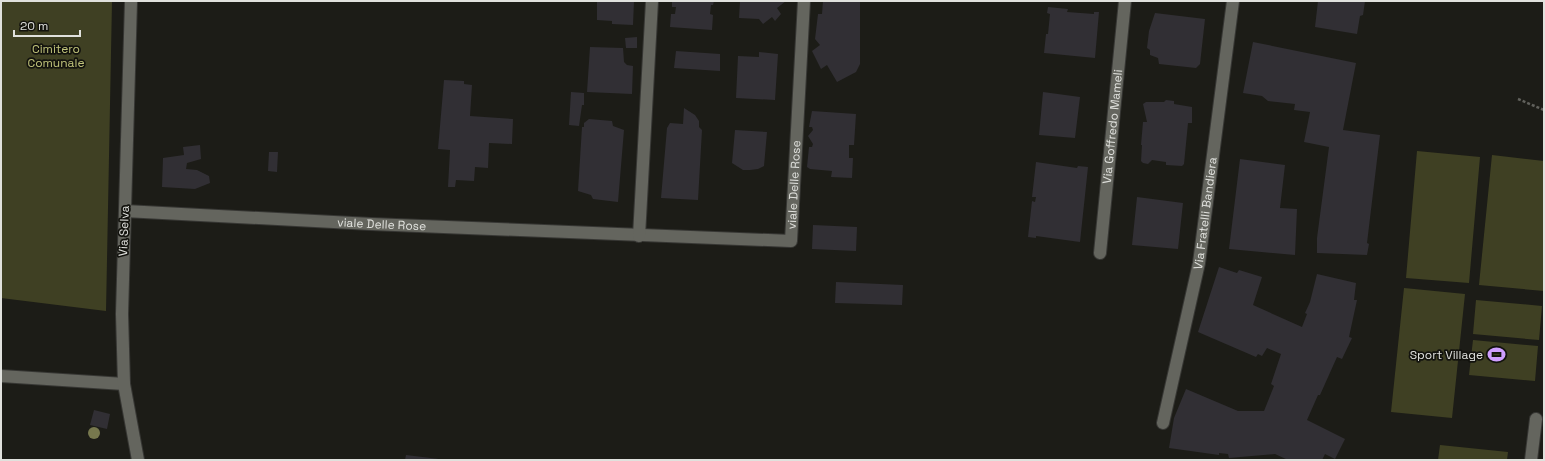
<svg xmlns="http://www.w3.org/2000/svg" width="1545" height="461" font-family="'Space Grotesk',sans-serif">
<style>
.green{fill:#3f4023}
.building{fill:#312f34}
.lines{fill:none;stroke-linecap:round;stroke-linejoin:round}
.service-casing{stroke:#373734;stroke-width:14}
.minor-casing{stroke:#373734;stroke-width:14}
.tertiary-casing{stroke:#373734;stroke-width:14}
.path{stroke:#61615c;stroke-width:2.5;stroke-dasharray:3 2;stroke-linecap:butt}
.service{stroke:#64655e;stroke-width:12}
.minor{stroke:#64655e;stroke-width:12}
.tertiary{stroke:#64655e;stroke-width:12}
.tree{fill:#77784e}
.labels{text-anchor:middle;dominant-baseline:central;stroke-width:3.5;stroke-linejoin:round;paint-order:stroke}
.park-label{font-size:12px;fill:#c1c47b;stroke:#13130e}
.street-label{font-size:12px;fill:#e0e1dd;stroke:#13130e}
.poi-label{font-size:12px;fill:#e0e1dd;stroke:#13130e;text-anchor:end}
</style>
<rect width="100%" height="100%" fill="#1c1c17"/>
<path class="green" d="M 1,1 L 112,1 L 106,311 L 1,298 Z
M 1417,151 L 1480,157 L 1469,283 L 1406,278 Z
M 1492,155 L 1544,161 L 1544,291 L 1479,285 Z
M 1404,288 L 1465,294 L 1452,418 L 1391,412 Z
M 1476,300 L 1542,306 L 1539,340 L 1473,334 Z
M 1473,340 L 1538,346 L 1535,381 L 1469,375 Z
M 1440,445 L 1508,452 L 1507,460 L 1438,460 Z"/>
<path class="building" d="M 597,1 L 634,1 L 633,25 L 612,24 L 612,21 L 597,20 Z
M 672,1 L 714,1 L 713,5 L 711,5 L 710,14 L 713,15 L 712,30 L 670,27 L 671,14 L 675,14 L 676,7 L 672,7 Z
M 740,1 L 786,1 L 777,8 L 781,14 L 775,21 L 772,17 L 763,24 L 759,19 L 739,18 Z
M 823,1 L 860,1 L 860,64 L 856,72 L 837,82 L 827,65 L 821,69 L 812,51 L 820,45 L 815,39 L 818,14 L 822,14 Z
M 1318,1 L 1365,1 L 1363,15 L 1360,16 L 1357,34 L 1315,27 Z
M 1048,7 L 1068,9 L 1067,12 L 1094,14 L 1094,12 L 1099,12 L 1095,58 L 1044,53 L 1046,34 L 1048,34 L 1050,14 L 1047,13 Z
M 1155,13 L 1205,19 L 1200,64 L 1196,68 L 1159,64 L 1158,58 L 1150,55 L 1150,50 L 1147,48 L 1149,31 Z
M 637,37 L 637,48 L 626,48 L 625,38 Z
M 1253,42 L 1356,63 L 1343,130 L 1380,135 L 1367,243 L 1369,244 L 1367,255 L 1317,253 L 1317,238 L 1329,147 L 1304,142 L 1310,112 L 1294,110 L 1295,104 L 1268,101 L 1262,96 L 1243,93 Z
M 590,47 L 623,48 L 624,62 L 627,65 L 633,66 L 632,94 L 587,92 Z
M 676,51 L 720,54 L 720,71 L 674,68 Z
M 759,52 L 778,54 L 775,100 L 736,98 L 738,56 L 759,57 Z
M 444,80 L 464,81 L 464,84 L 472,85 L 470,116 L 513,119 L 512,144 L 489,143 L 488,168 L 475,167 L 474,181 L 456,180 L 455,187 L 448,187 L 450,150 L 438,149 Z
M 571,92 L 584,93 L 584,105 L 582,105 L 579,126 L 569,125 Z
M 1043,92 L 1080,97 L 1075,138 L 1039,135 Z
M 1166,100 L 1174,101 L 1174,104 L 1192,107 L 1192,123 L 1188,123 L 1184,164 L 1182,166 L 1166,165 L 1166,162 L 1152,160 L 1148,164 L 1143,163 L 1141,161 L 1142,145 L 1141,145 L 1143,122 L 1147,122 L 1143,104 L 1146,102 L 1164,102 Z
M 684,108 L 695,115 L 699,121 L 699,127 L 702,130 L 698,200 L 661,198 L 667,128 L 670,123 L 683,124 Z
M 812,111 L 856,114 L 854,145 L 849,145 L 849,158 L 853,158 L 852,178 L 831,177 L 832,171 L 810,169 L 807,167 L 809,147 L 812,147 L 813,144 L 808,136 L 813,130 L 812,127 L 809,127 Z
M 589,119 L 612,121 L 613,126 L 624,130 L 618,202 L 593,199 L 591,195 L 578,191 L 582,127 L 584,127 L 584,123 Z
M 735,130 L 767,132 L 764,166 L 758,169 L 750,170 L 743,170 L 732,163 Z
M 200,145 L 201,159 L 187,163 L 186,169 L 197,170 L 209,176 L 210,183 L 195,189 L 162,187 L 163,158 L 184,155 L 183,147 Z
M 269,152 L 278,152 L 277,172 L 268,171 Z
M 1240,159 L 1285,165 L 1280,208 L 1297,209 L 1295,255 L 1229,249 Z
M 1036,162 L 1077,168 L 1078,166 L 1088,167 L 1080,242 L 1036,236 L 1036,238 L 1028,237 L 1032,201 L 1035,202 L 1036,197 L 1032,197 Z
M 1137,197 L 1183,203 L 1178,249 L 1132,245 Z
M 813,225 L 857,227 L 856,251 L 812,249 Z
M 1219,267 L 1237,273 L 1239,270 L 1262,277 L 1253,305 L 1302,327 L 1307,314 L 1305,313 L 1310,302 L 1317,274 L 1356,283 L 1354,300 L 1357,300 L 1349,337 L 1352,338 L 1342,359 L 1337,357 L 1320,395 L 1318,395 L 1307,420 L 1345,439 L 1335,459 L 1325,454 L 1322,460 L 1288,460 L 1275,454 L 1229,458 L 1228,454 L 1219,453 L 1219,455 L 1169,448 L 1174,418 L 1186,389 L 1238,411 L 1264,411 L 1274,386 L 1271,384 L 1281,354 L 1267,348 L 1262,356 L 1258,354 L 1256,357 L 1198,332 Z
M 836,282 L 903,285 L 902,305 L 835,303 Z
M 94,410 L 110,414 L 107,429 L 90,425 Z
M 406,455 L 439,459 L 439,460 L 405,460 Z"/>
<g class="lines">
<defs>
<path id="service" d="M 1531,460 L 1536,419"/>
<g id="minor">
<path id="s1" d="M 125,211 L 371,224 L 791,241 L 804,1"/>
<path d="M 639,236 L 652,1"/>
<path id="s2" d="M 1100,253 L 1125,1"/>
<path d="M 1,376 L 124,384"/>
<path id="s3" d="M 1163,423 L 1199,263 L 1233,1"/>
</g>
<path id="tertiary" d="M 131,1 L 122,314 L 124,384 L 138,460"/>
</defs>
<use href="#service" class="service-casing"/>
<use href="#minor" class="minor-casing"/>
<use href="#tertiary" class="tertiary-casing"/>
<path class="path" d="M 1518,99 L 1544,110"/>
<use href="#service" class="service"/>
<use href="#minor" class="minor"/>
<use href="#tertiary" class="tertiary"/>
</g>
<circle class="tree" cx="94" cy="433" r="6"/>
<defs>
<symbol id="stadium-bare" viewBox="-9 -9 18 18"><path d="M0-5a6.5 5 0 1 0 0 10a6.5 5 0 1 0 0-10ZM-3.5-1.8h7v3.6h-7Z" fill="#cf9eff" stroke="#13130e" stroke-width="2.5" paint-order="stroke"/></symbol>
</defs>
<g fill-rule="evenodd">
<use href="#stadium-bare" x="1484" y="342" width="25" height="25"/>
</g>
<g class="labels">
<g class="park-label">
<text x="56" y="49">Cimitero<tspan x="56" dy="14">Comunale</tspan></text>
</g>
<g class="street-label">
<text stroke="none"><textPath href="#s2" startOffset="127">Via Goffredo Mameli</textPath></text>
<text stroke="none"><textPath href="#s1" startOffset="723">viale Delle Rose</textPath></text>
<text stroke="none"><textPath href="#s3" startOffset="214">Via Fratelli Bandiera</textPath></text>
<text stroke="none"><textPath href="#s1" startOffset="257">viale Delle Rose</textPath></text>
<text transform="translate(124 231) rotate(-88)">Via Selva</text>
</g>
<g class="poi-label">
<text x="1483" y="355">Sport Village</text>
</g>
</g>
<rect width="1545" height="461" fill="none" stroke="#e0e1dd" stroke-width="4"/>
<path d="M14 30v6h66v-6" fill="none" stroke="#e0e1dd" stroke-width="2"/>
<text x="20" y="30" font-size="12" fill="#e0e1dd" stroke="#13130e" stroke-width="3" paint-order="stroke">20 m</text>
</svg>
